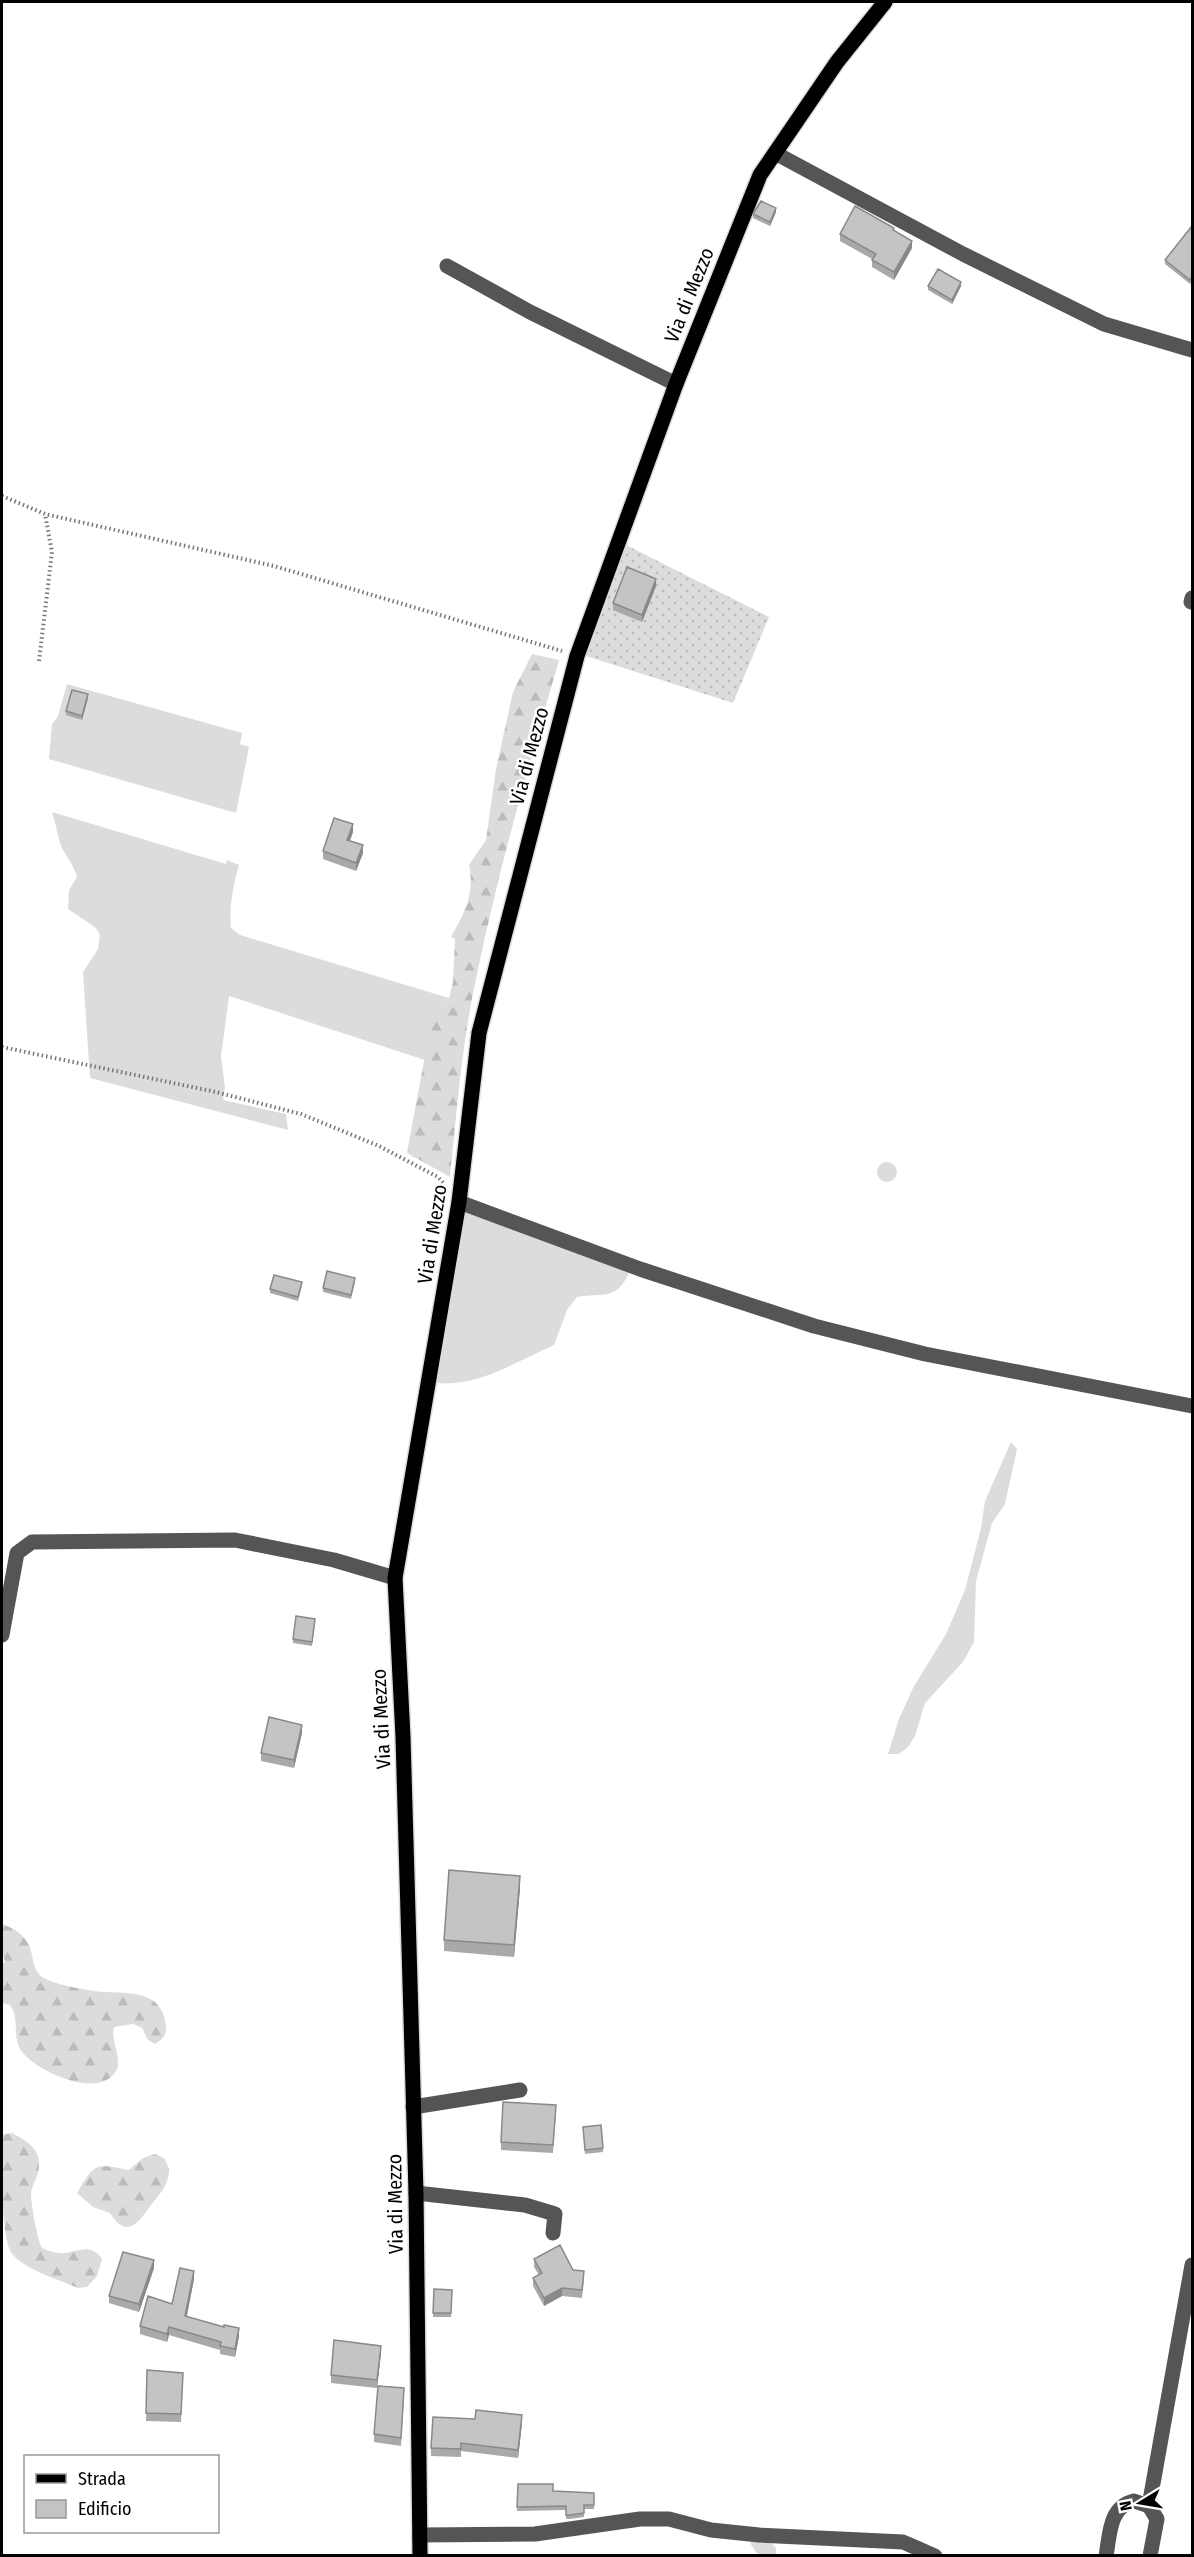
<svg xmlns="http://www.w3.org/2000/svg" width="1194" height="2557" font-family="'Fira Sans Condensed',sans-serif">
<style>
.grass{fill:#dcdcdc}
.forest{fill:url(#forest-firs)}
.garden{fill:url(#garden-dots)}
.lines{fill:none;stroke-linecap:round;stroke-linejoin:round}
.major-casing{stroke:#dbdbdb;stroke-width:18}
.path{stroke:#777;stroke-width:4;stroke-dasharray:1.5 3;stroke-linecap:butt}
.minor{stroke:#555;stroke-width:15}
.major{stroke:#000;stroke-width:15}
.wall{fill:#a9a9a9}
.shaded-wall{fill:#898989}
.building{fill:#c4c4c4;stroke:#898989;stroke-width:1.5}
.labels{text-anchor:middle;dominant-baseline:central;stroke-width:5;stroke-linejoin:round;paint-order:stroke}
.street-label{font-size:20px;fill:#000;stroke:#fff}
</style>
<defs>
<pattern id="forest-firs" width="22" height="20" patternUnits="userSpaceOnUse" patternTransform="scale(1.5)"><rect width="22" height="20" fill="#dcdcdc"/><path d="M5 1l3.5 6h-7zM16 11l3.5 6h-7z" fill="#bbb"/></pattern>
<pattern id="garden-dots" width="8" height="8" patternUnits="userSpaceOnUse" patternTransform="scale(1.5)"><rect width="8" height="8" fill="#dcdcdc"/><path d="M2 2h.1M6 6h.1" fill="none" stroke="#bbb" stroke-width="1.8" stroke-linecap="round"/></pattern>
</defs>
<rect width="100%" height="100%" fill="#fff"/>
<path class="grass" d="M 67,684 L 242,733 L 240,744 L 249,747 L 236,813 L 49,759 L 52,724 L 58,716 Z
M 52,812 L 226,864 L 227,860 L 239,865 C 233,885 229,907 231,928 L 240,935 L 449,998 C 435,1018 429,1035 425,1060 L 229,996 L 221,1056 L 225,1087 L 223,1100 L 286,1114 L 288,1130 L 90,1078 L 83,972 L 98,949 L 100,935 L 96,928 L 68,909 L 69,890 L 77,877 C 74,865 66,857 61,846 C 57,835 56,823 52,812 Z
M877 1172a10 10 0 1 1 20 0a10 10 0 1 1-20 0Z
M 459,1210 L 629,1273 C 615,1302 603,1292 577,1297 L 567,1310 L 554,1345 C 515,1362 474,1390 430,1382 Z
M 1011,1442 L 1017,1449 L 1005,1504 L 992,1523 L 976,1581 L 974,1642 L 963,1662 L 925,1703 L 915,1736 L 908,1747 L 899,1754 L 888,1754 L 899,1719 L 913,1688 L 946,1634 L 965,1590 L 981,1528 L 985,1501 Z
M 756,2540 L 770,2542 L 776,2548 L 776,2555 L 758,2555 L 750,2543 Z"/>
<path class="forest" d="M 532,654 L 559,660 C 529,764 499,868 477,974 C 462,1041 457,1109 450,1177 L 407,1153 L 429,1034 L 436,1017 L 449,998 L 453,982 L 455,939 L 451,937 C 465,912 475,894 469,865 L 486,840 L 496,769 L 513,692 Z
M 2,1924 C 12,1928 21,1932 27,1942 C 35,1953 30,1970 44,1978 C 57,1985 78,1988 93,1991 C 121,1995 162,1985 166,2026 C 167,2035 162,2040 155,2044 L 148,2040 L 142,2028 L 133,2024 L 114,2027 C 110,2041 123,2059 116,2071 C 99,2100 39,2072 23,2053 C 14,2042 17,2030 15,2018 C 15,2013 12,2009 10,2005 L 2,2003 L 2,1964 L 5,1962 L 2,1952 Z
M 11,2133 C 25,2139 41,2149 39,2166 C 39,2176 32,2184 31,2193 C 31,2204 37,2239 42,2248 C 49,2251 58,2254 66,2253 C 81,2250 91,2244 102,2259 L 97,2276 L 87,2287 L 78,2288 C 57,2279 28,2271 12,2254 C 0,2237 2,2159 2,2135 Z
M 155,2154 L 164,2158 C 166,2162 169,2167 169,2172 C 168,2186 159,2195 151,2205 C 138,2224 126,2239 110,2213 L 93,2207 L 77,2193 C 95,2163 94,2163 129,2170 L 143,2158 Z"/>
<path class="garden" d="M 622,543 L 769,617 L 733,703 L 580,654 Z"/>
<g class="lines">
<defs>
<path id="major" d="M 420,2556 L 416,2193 L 403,1737 L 395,1578 L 459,1202 L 479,1033 L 577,656 L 676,384 L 760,175 L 837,62 L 885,2"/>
</defs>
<use href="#major" class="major-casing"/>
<path class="path" d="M 2,496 L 45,514 L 274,566 L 562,651
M 39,661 L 52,552 L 45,514
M 2,1047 L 216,1092 L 301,1114 L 379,1146 L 438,1177 L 444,1184"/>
<path class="minor" d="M 775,153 L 963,254 L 1104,324 L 1192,350
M 447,266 L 530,312 L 676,384
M 1191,602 L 1192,598
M 459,1202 L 640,1269 L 814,1326 L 925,1354 L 1192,1406
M 2,1635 L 17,1553 L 32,1542 L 235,1540 L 334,1560 L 395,1578
M 413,2107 L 520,2090
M 416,2193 L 525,2205 L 555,2214 L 553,2233
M 1149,2506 L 1192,2265
M 420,2535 L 535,2534 L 640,2519 L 669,2519 L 711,2530 L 759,2535 L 903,2542 L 935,2556
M 1106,2556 C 1110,2534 1109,2507 1134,2501 L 1149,2506 L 1157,2519 L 1150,2556"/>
<use href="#major" class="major"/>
</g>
<path class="wall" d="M 776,212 L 770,226 L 753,218 L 753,214 Z
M 1192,226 L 1192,281 L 1190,284 L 1165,264 L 1165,260 Z
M 894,231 L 912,248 L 894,280 L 872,267 L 872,259 L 840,241 L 840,234 Z
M 928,286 L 961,286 L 952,304 L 928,290 Z
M 656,586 L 642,622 L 613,610 L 613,603 Z
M 88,698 L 82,720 L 66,715 L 66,711 Z
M 353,832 L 350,841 L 363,853 L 356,871 L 323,859 L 323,851 Z
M 355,1282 L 351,1299 L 323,1292 L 323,1288 Z
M 302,1286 L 298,1301 L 270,1293 L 270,1289 Z
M 315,1623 L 312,1646 L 293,1643 L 293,1639 Z
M 302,1733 L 294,1768 L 261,1761 L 261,1753 Z
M 520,1888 L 514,1957 L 444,1951 L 444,1940 Z
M 556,2113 L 553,2153 L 501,2150 L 501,2142 Z
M 583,2131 L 603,2148 L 603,2152 L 585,2154 Z
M 534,2259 L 573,2270 L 584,2279 L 582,2298 L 562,2296 L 544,2306 L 533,2286 L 533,2278 L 539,2275 L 534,2267 Z
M 154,2268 L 139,2312 L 109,2303 L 109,2296 Z
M 194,2279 L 187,2316 L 239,2336 L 235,2357 L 220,2354 L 220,2350 L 169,2335 L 167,2342 L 140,2334 L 140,2326 L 172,2304 Z
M 434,2289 L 452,2290 L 451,2317 L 433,2317 Z
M 381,2353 L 377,2388 L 331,2383 L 331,2375 Z
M 147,2370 L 183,2373 L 181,2422 L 146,2421 Z
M 404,2396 L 401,2446 L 374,2442 L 374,2434 Z
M 522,2423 L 518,2458 L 461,2451 L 461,2457 L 431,2456 L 431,2448 Z
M 518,2484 L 553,2491 L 594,2493 L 594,2509 L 584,2509 L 584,2517 L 570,2519 L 566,2519 L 566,2510 L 517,2511 Z"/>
<path class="shaded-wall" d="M 776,208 L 776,212 L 770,226 L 770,222 Z
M 912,241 L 912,248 L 894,280 L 894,272 Z
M 961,282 L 961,286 L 952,304 L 952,300 Z
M 656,579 L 656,586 L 642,622 L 642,615 Z
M 88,694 L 88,698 L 82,720 L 82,716 Z
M 353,824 L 353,832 L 347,848 L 347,840 Z
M 363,845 L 363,853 L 356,871 L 356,863 Z
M 302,1725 L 302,1733 L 294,1768 L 294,1760 Z
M 520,1876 L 520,1888 L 514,1957 L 514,1945 Z
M 154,2260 L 154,2268 L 139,2312 L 139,2304 Z
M 194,2271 L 194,2279 L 185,2324 L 185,2316 Z
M 562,2288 L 562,2296 L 544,2306 L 544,2298 Z
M 169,2327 L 169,2335 L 167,2342 L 167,2334 Z
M 239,2328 L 239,2336 L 235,2357 L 235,2349 Z
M 381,2346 L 381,2353 L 377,2388 L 377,2380 Z
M 522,2415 L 522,2423 L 518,2458 L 518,2450 Z"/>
<path class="building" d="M 761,201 L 776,208 L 770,222 L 753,214 Z
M 855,206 L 894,228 L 893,230 L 912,241 L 894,272 L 872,260 L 876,254 L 840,234 Z
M 1192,226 L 1192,277 L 1190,280 L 1165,260 Z
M 938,269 L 961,282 L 952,300 L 928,286 Z
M 627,567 L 656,579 L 642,615 L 613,603 Z
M 72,690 L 88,694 L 82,716 L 66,711 Z
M 334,818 L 353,824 L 347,840 L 363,845 L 356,863 L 323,851 Z
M 327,1271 L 355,1278 L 351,1295 L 323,1288 Z
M 274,1275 L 302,1282 L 298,1297 L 270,1289 Z
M 296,1616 L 315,1619 L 312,1642 L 293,1639 Z
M 269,1717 L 302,1725 L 294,1760 L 261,1753 Z
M 449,1870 L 520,1876 L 514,1945 L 444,1940 Z
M 503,2102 L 556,2105 L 553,2145 L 501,2142 Z
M 601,2125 L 603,2148 L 585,2150 L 583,2127 Z
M 560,2245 L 573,2270 L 584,2271 L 582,2290 L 562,2288 L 544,2298 L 533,2278 L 542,2273 L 534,2259 Z
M 123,2252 L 154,2260 L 139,2304 L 109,2296 Z
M 180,2268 L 194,2271 L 185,2316 L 224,2327 L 224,2325 L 239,2328 L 235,2349 L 220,2346 L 221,2342 L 169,2327 L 167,2334 L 140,2326 L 148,2296 L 172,2304 Z
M 434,2289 L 452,2290 L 451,2313 L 433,2313 Z
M 334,2340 L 381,2346 L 377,2380 L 331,2375 Z
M 147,2370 L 183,2373 L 181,2414 L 146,2413 Z
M 378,2386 L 404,2388 L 401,2438 L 374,2434 Z
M 476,2410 L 522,2415 L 518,2450 L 461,2443 L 461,2449 L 431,2448 L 433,2417 L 475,2419 Z
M 518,2484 L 553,2484 L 553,2491 L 594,2493 L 594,2505 L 584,2505 L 584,2513 L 570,2515 L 566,2515 L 566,2506 L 517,2507 Z"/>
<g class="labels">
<g class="street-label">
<text transform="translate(689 295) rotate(-68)">Via di Mezzo</text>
<text transform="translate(529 756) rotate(-75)">Via di Mezzo</text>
<text transform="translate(432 1234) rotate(-81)">Via di Mezzo</text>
<text transform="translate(381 1719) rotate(-93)">Via di Mezzo</text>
<text transform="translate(395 2204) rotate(-91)">Via di Mezzo</text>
</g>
</g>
<rect width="1194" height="2557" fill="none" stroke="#000000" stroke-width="6"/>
<rect x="24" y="2455" width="195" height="78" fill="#ffffff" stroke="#999999" stroke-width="1.5"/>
<rect x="36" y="2474" width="30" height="9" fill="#000000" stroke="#999999" stroke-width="1.5"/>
<text x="78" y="2485" font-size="18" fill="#000000">Strada</text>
<rect x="36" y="2500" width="30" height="18" fill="#c4c4c4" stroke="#999999" stroke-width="1.5"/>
<text x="78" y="2515" font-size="18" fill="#000000">Edificio</text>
<g transform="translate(1140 2503) rotate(259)" stroke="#ffffff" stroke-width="4.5" paint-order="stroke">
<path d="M0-4.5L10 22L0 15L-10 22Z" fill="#000000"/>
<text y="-9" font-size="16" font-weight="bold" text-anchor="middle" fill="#000000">N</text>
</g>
</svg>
